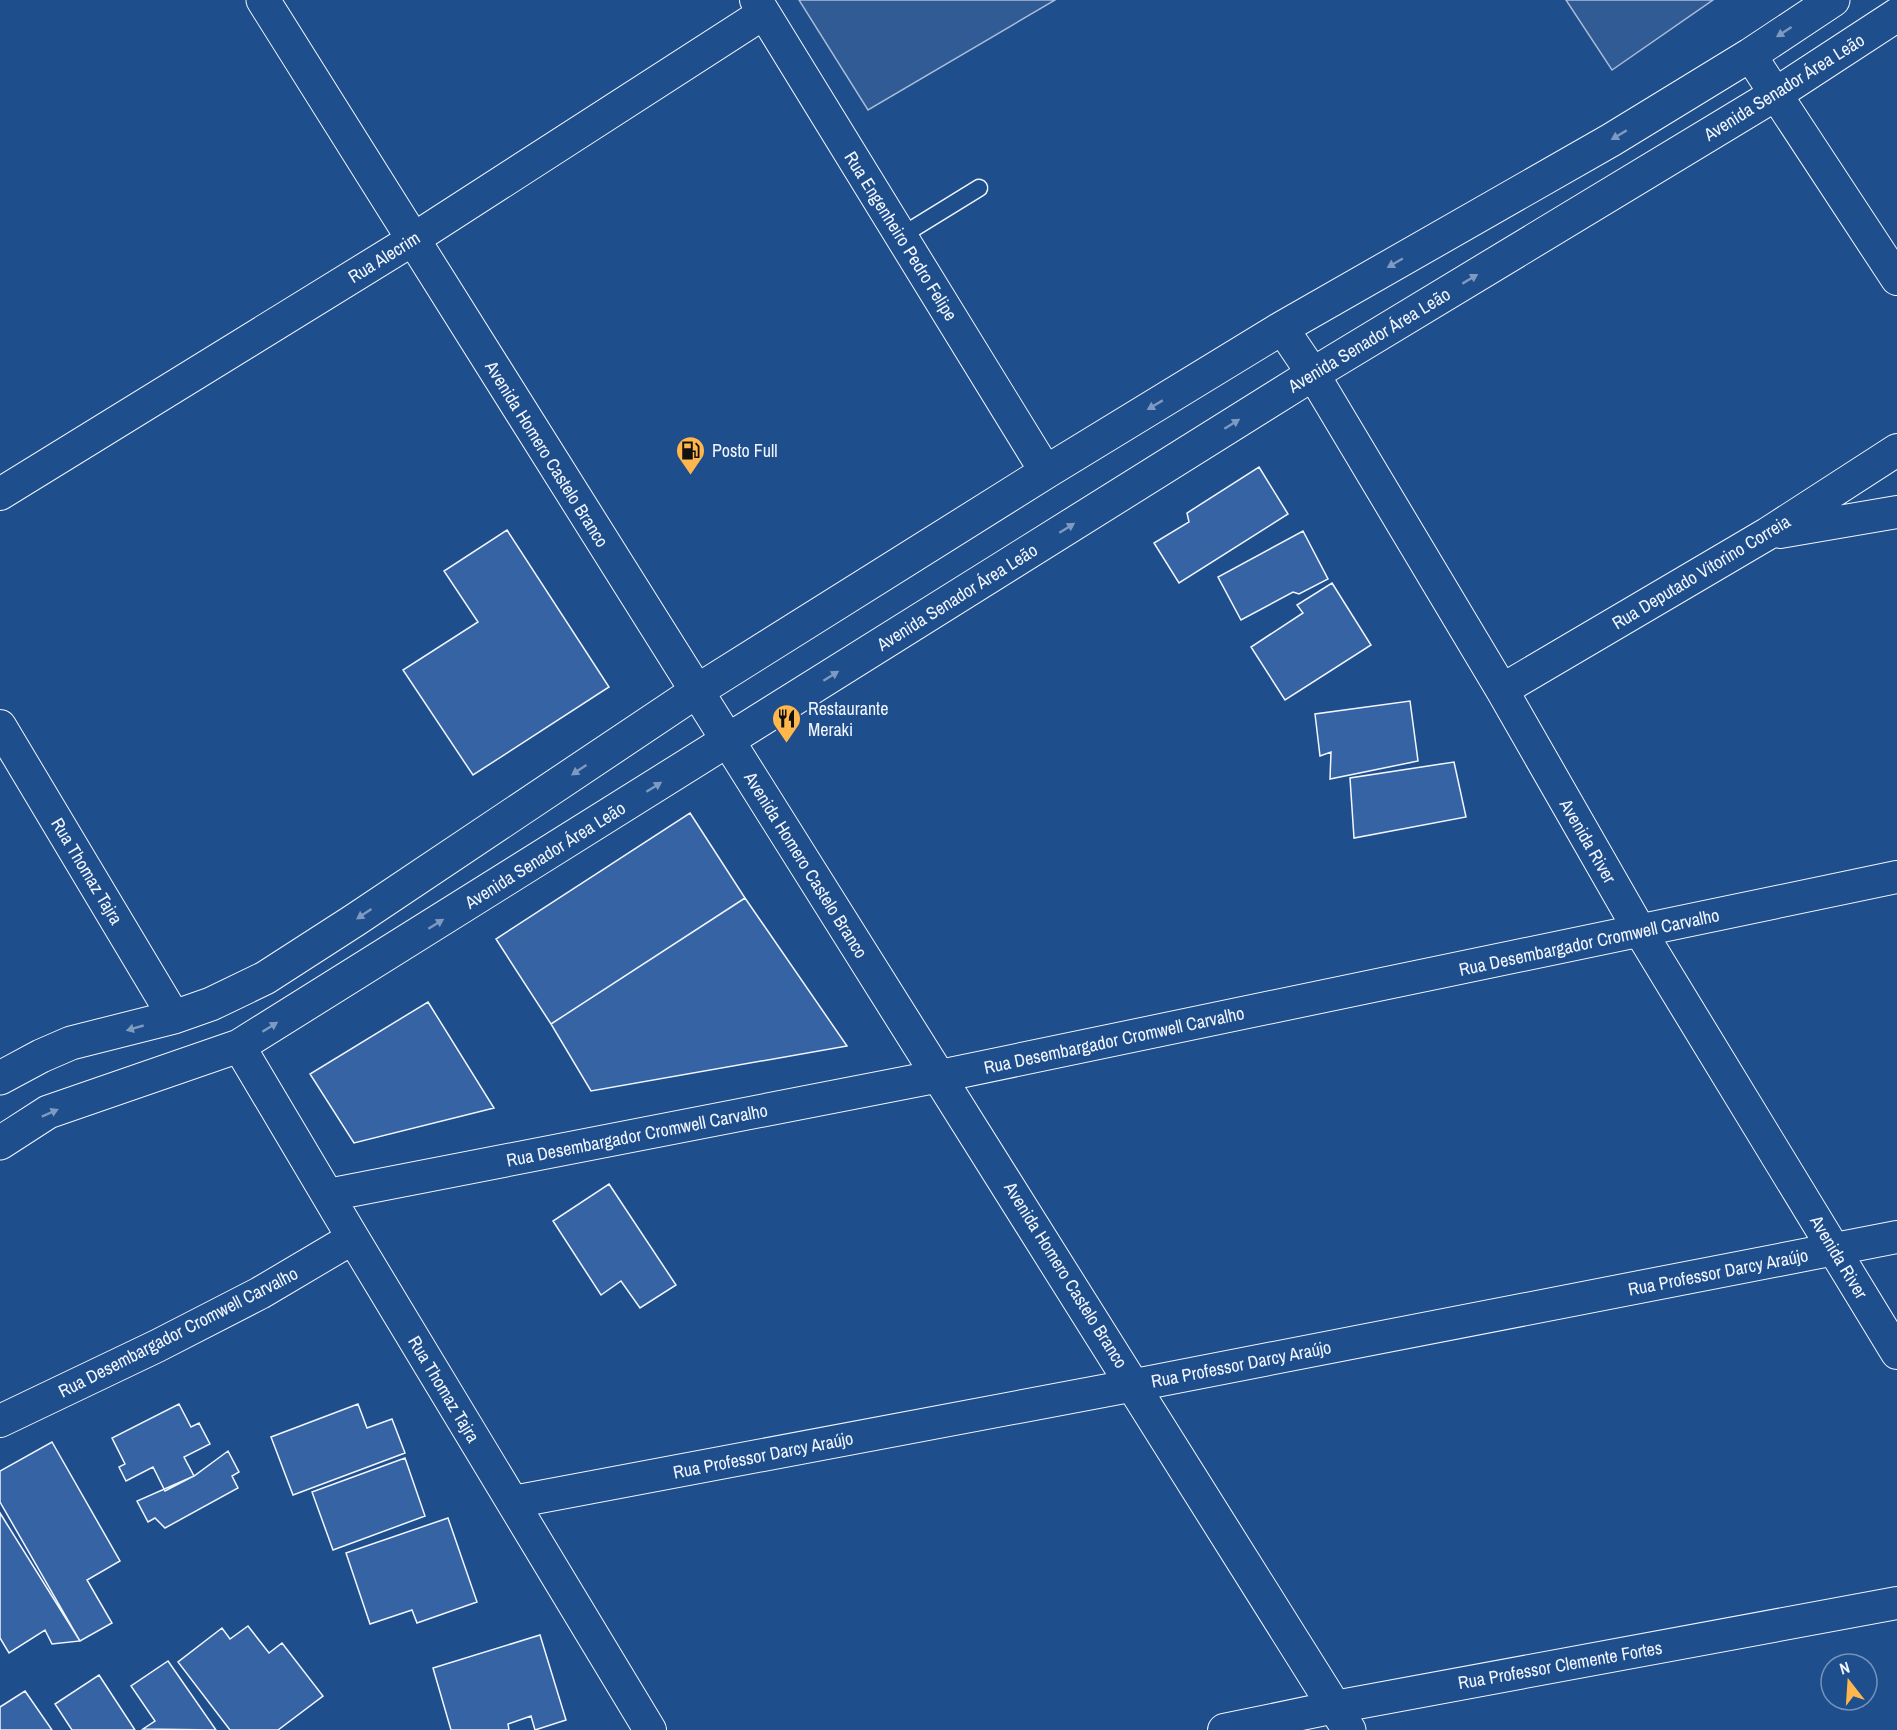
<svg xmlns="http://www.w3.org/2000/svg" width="1897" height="1730" font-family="'Archivo Narrow',sans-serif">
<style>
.built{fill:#305b95;stroke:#a8bbd7;stroke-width:1.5}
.building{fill:#3563a3;stroke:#f2f6ff;stroke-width:1.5}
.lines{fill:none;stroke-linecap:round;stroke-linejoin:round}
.service-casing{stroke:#f2f6ff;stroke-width:19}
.minor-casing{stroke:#f2f6ff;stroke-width:34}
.tertiary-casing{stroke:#f2f6ff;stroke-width:35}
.secondary-casing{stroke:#f2f6ff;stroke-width:35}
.service{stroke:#1f4e8c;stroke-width:16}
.minor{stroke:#1f4e8c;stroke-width:32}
.tertiary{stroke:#1f4e8c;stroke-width:33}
.secondary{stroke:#1f4e8c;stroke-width:33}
.oneway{fill:#7e9ac0}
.labels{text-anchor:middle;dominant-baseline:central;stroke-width:4.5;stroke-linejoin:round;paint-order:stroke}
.street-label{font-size:18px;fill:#f2f6ff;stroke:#1f4e8c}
.poi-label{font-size:18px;fill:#f2f6ff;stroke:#1f4e8c;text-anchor:start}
</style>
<rect width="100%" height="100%" fill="#1f4e8c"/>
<path class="built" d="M 799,0 L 1055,0 L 868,110 Z
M 1566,0 L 1713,0 L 1612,70 Z"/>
<path class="building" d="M 1259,467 L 1288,514 L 1179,583 L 1154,543 L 1189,522 L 1187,513 Z
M 507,530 L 609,687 L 473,775 L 403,670 L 478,622 L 444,571 Z
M 1303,531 L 1328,579 L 1299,594 L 1293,592 L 1241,620 L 1218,577 Z
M 1332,583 L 1371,645 L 1285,700 L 1251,647 L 1303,613 L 1297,605 Z
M 1410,701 L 1418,761 L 1330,779 L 1331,752 L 1320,756 L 1315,714 Z
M 1454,762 L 1466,817 L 1354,838 L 1350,778 Z
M 690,813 L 745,898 L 551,1024 L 496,939 Z
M 745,898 L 847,1046 L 591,1091 L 551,1024 Z
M 428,1002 L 494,1108 L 354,1143 L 310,1074 Z
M 609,1184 L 676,1285 L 640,1308 L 621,1281 L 601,1295 L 553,1221 Z
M 179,1404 L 191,1427 L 199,1423 L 210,1444 L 184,1457 L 194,1476 L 165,1491 L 153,1467 L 126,1481 L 119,1467 L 125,1464 L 112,1438 Z
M 358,1404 L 367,1428 L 392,1419 L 405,1453 L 293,1495 L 271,1437 Z
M 52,1442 L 120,1561 L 87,1580 L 112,1623 L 80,1641 L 0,1502 L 0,1471 Z
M 228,1451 L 239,1472 L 232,1476 L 238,1488 L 165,1528 L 155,1518 L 148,1522 L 137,1501 L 194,1476 Z
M 405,1458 L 425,1516 L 333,1550 L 312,1492 Z
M 0,1513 L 80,1641 L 52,1644 L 45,1630 L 9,1653 L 0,1638 Z
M 448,1518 L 477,1602 L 417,1623 L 412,1610 L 370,1624 L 346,1553 Z
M 248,1626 L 269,1653 L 282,1643 L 323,1696 L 278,1730 L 230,1730 L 178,1662 L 222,1628 L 230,1639 Z
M 540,1635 L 566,1720 L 535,1730 L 531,1716 L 508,1724 L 509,1730 L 451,1730 L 433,1668 Z
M 168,1661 L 216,1730 L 143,1729 L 155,1721 L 131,1686 Z
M 99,1675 L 135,1730 L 72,1730 L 55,1704 Z
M 25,1691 L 52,1730 L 0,1730 L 0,1707 Z"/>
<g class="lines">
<defs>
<path id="service" d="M 901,236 L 979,188"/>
<path id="minor" d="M 756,0 L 1046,472
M 1750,55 L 1897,279
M 1282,328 L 1313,374 L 1502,690 L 1640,931 L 1897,1353
M 0,494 L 412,240 L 764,13
M 1780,532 L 1897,512
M 1502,690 L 1767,534 L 1897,450
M 0,726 L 174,1017
M 239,1046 L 353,1238 L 650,1730
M 328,1195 L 940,1076 L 1897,877
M 0,1421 L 157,1346 L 260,1293 L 353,1238
M 513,1502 L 1135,1385 L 1897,1237
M 1224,1730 L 1335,1707 L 1897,1603"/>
<path id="tertiary" d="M 0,1078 L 41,1056 L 71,1043 L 174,1017 L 211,1004 L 265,978 L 355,920 L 697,691 L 1046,472 L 1282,328 L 1611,140 L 1750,55 L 1833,0
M 0,1143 L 48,1112 L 239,1046 L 1313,374 L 1776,94 L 1897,15"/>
<path id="secondary" d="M 263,0 C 623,578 991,1151 1349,1730"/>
</defs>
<use href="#service" class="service-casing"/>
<use href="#minor" class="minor-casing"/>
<use href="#tertiary" class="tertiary-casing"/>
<use href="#secondary" class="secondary-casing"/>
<use href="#service" class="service"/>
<use href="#minor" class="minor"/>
<use href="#tertiary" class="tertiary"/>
<use href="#secondary" class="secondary"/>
</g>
<defs><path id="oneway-solid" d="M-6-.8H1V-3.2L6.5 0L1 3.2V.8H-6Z" transform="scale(1.5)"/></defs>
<g class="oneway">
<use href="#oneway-solid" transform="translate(1784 32) rotate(147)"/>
<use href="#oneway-solid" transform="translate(1619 135) rotate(149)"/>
<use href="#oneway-solid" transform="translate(1395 263) rotate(150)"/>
<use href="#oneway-solid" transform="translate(1470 279) rotate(-31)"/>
<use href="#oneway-solid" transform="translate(1155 405) rotate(149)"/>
<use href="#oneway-solid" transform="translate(1232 424) rotate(-32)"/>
<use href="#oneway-solid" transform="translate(1067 528) rotate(-32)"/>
<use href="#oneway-solid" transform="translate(831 676) rotate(-32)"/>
<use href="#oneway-solid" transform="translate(579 770) rotate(146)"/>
<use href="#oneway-solid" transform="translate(654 787) rotate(-32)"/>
<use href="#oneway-solid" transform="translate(364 914) rotate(146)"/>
<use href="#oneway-solid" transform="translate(436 924) rotate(-32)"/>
<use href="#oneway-solid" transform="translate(270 1027) rotate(-32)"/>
<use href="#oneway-solid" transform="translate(135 1028) rotate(164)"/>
<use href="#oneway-solid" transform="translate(50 1113) rotate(-24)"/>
</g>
<defs>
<symbol id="fuel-pin" viewBox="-11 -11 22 30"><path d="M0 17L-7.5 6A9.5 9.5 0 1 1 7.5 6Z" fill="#ffb74d" stroke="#1f4e8c"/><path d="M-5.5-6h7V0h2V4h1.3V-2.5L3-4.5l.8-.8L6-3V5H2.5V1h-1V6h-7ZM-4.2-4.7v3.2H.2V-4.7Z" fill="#111"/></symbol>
<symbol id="restaurant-pin" viewBox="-11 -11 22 30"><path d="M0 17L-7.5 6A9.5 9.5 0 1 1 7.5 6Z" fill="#ffb74d" stroke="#1f4e8c"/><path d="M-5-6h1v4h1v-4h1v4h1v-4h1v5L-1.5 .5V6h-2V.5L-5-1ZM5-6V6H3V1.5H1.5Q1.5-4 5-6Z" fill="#111"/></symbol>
</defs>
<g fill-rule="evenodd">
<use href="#fuel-pin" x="674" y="434" width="33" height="45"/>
<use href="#restaurant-pin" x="770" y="702" width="33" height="45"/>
</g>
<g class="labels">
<g class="street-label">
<text transform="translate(1784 87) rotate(-32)">Avenida Senador Área Leão</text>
<text transform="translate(901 236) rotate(58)">Rua Engenheiro Pedro Felipe</text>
<text transform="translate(384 257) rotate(-32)">Rua Alecrim</text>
<text transform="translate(1369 340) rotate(-31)">Avenida Senador Área Leão</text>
<text transform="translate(547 454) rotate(58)">Avenida Homero Castelo Branco</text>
<text transform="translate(1701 572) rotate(-31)">Rua Deputado Vitorino Correia</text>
<text transform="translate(957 597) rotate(-32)">Avenida Senador Área Leão</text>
<text transform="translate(1588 841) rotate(60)">Avenida River</text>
<text transform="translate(545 855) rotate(-32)">Avenida Senador Área Leão</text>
<text transform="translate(806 865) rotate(58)">Avenida Homero Castelo Branco</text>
<text transform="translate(87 871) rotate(59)">Rua Thomaz Tajra</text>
<text transform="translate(1589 942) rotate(-12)">Rua Desembargador Cromwell Carvalho</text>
<text transform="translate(1114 1040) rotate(-12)">Rua Desembargador Cromwell Carvalho</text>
<text transform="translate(637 1135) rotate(-11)">Rua Desembargador Cromwell Carvalho</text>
<text transform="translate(1839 1257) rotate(59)">Avenida River</text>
<text transform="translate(1718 1272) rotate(-11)">Rua Professor Darcy Araújo</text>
<text transform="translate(1066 1275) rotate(58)">Avenida Homero Castelo Branco</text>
<text transform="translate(178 1332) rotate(-27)">Rua Desembargador Cromwell Carvalho</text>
<text transform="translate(1241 1364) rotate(-11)">Rua Professor Darcy Araújo</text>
<text transform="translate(444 1389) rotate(59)">Rua Thomaz Tajra</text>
<text transform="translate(763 1455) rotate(-11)">Rua Professor Darcy Araújo</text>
<text transform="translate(1560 1665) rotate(-10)">Rua Professor Clemente Fortes</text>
</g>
<g class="poi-label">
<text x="712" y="450">Posto Full</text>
<text x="808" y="708">Restaurante<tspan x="808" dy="21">Meraki</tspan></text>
</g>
</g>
<g transform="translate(1849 1682) rotate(343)"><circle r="28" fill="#1f4e8c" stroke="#7391ba" stroke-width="1.5"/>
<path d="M0-4.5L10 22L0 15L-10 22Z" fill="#ffb74d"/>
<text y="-9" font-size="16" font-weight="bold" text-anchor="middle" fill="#f2f6ff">N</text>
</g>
</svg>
